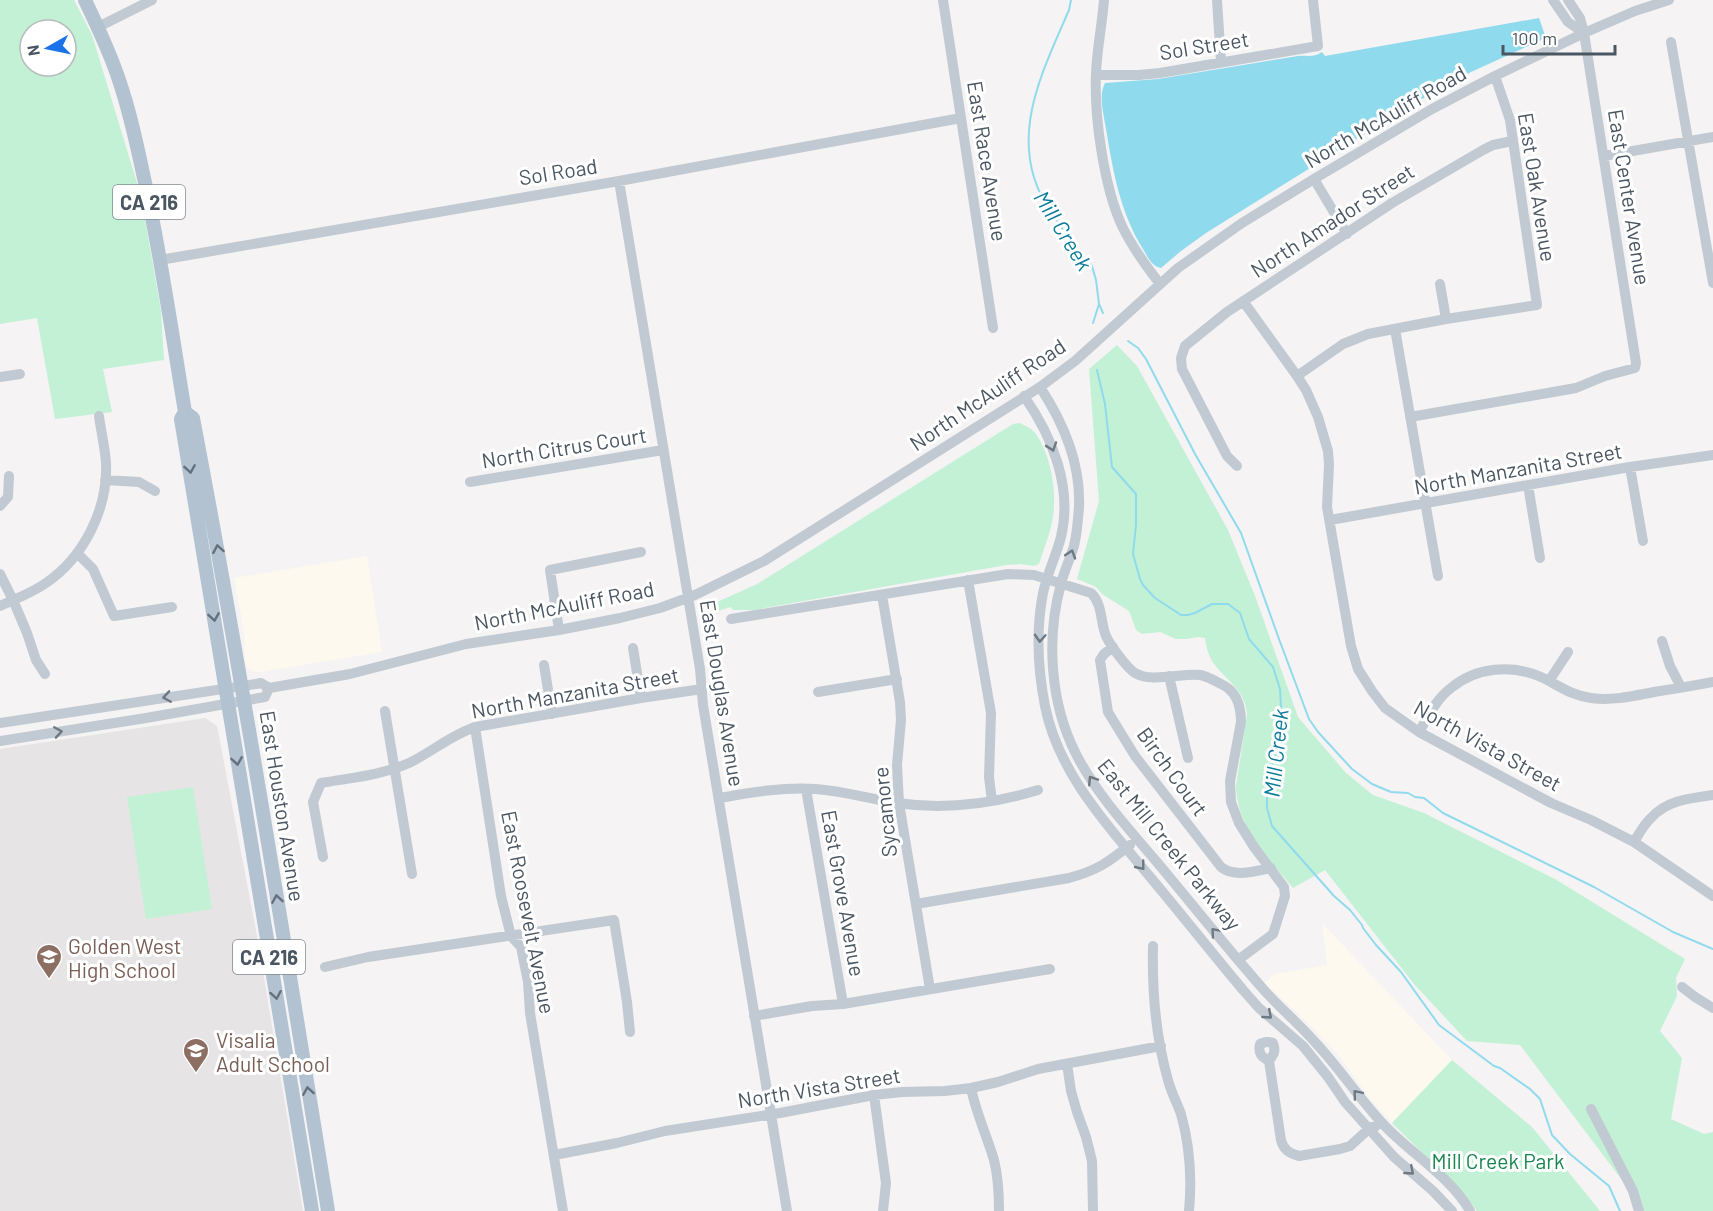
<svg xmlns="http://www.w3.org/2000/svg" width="1713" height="1211" font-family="Barlow,sans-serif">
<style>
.commercial{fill:#fdf9ef}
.education{fill:#e6e4e5}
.green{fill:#c3f1d5;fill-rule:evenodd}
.water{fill:#90daee}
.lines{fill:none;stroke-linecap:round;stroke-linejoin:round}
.stream{stroke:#90daee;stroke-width:2}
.minor{stroke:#c1cad2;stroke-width:10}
.major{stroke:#b3c2d1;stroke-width:14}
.oneway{stroke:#6e7983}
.oneway2{stroke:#64717d}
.labels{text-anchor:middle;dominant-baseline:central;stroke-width:6;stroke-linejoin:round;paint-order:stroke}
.shield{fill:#fff;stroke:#808990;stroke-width:1.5}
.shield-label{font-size:20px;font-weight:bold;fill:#4a5661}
.street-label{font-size:21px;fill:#4a5661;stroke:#fff}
.education-label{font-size:21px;fill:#785e54;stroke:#fff;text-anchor:start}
.park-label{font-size:21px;fill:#17864f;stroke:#fff}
.water-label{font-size:22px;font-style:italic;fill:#0c7c9b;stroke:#fff}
</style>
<rect width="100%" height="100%" fill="#f5f3f3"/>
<path class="commercial" d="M 367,556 L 382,652 L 261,672 L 253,672 L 247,667 L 245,661 L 244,632 L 234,578 Z
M 1322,923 L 1452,1060 L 1392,1123 L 1370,1099 L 1338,1054 L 1302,1017 L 1264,983 L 1275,974 L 1327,965 Z"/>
<path class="education" d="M 205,718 L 217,726 L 257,936 L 303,1211 L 0,1211 L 0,749 Z"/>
<path class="green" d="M 0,0 L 74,0 L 92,35 L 141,196 L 161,311 L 164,360 L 103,369 L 112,412 L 55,419 L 37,318 L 0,324 ZM 30,30 L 66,30 L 66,66 L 30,66 Z
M 1117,345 L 1137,366 L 1228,530 L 1255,596 L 1298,717 L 1346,773 L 1373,795 L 1424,813 L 1555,879 L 1685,959 L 1676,978 L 1677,996 L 1660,1031 L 1682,1058 L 1671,1119 L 1704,1134 L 1713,1132 L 1713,1211 L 1644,1211 L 1640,1204 L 1520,1045 L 1467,1041 L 1414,984 L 1325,870 L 1293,888 C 1268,858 1237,827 1236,786 L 1247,715 C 1246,690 1225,680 1212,661 C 1208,654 1206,646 1205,638 L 1198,637 L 1186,639 L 1176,639 L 1160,632 L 1142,634 L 1136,630 L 1129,611 L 1102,594 L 1096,587 L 1077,579 L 1099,501 L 1089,369 Z
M 1019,423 C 1025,425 1031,428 1035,433 C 1049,451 1055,482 1054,505 C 1054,525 1045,545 1039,564 L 1034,566 L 1020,564 L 1006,565 L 754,610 L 733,610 L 731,607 L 721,610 L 716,614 L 702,616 L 702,611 L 704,608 L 757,584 L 1013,424 Z
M 193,787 L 212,909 L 146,919 L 127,797 Z
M 1452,1060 L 1532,1127 L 1600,1211 L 1477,1211 L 1465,1195 L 1392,1123 Z"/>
<path class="water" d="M 1539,18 L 1546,38 L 1471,72 L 1413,104 L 1206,233 L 1181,251 L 1161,268 C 1151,266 1148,257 1143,249 C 1120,212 1113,171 1106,129 C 1104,115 1098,96 1105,83 L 1158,79 L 1298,56 C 1307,55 1314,58 1322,52 L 1325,56 Z"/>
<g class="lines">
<path class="stream" d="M 1071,0 L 1069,10 C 1041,75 1004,144 1051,212 C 1056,218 1058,225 1064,230 L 1065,233 L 1092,266 L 1096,280 L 1099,304 L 1093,323
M 1099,304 L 1103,313
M 1128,341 L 1138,348 L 1146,359 L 1195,454 L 1241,533 L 1279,639 L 1309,719 L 1318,732 L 1352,769 L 1372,784 L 1391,792 L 1408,793 L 1415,797 L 1424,798 L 1443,813 L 1594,887 L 1673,932 L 1713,949
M 1097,370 L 1105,404 L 1112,467 L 1136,494 L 1136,525 L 1133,554 L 1140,579 L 1143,585 L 1155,598 L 1181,615 L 1188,615 L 1195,613 L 1212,604 L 1228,604 L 1240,613 L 1249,639 L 1273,667 L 1280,689 L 1282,726 L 1279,745 L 1273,761 L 1267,790 L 1267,808 L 1272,826 L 1334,896 L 1350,910 L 1362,925 L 1363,928 L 1376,945 L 1401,972 L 1439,1025 L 1494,1066 L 1500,1068 L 1530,1089 L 1540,1099 L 1552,1135 L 1570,1154 L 1609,1186 L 1620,1211"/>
<path class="minor" d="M 943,0 L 993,328
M 1104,0 C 1102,25 1097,49 1096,73 C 1094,117 1104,187 1122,226 C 1132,247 1146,266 1160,284
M 1217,0 L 1221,62
M 1553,0 L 1568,22 L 1584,33
M 98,27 L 152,0
M 1671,42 L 1713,283
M 1096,75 L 1139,75 L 1160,73 L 1318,46 L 1313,0
M 1604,156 L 1713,137
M 1314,179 L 1347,234
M 619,181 L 700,669 L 703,705 L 787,1211
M 160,260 L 619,181 L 961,118
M 1440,284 L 1446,319
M 1243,301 L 1297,376 L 1306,390 L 1318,417 L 1328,451 L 1329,465 L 1327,507 L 1351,646 L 1358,669 L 1372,691 L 1385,708 L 1419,732 L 1551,803 L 1591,820 L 1634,842 L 1713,896
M 1395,329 L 1438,576
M 1297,376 L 1343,344 L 1368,334 L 1446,319 L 1537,305 L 1510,120 L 1495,76
M 0,377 L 20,374
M 1040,387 C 1063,422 1081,463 1079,507 C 1078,520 1077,534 1074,546 C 1070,559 1064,571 1061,584 C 1046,638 1050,703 1076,754 C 1096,793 1127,827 1156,861 C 1192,904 1227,948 1264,990 C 1280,1008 1298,1023 1313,1040 C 1338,1066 1358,1097 1383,1124 C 1410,1153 1451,1177 1470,1211
M 1024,396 C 1052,436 1073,487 1061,537 C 1056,556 1047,574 1043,593 C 1036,629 1038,670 1045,706 C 1058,773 1109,827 1151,878 C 1182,915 1212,953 1243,990 L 1259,1008 L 1303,1046 L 1328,1077 L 1345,1102 L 1394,1157 L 1433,1191 L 1452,1211
M 1410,417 L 1576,388 L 1605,376 L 1635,368 L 1636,363 L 1584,33 L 1580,18 L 1568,0
M 1237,466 L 1227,456 L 1182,369 L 1181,358 L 1185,346 L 1227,312 L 1392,203 L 1483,150 L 1493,145 L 1512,141
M 1630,467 L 1643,541
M 105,480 L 139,482 L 155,491
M 470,482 L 663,450
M 1528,485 L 1540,558
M 0,506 L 8,497 L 9,476
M 1330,520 L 1630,467 L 1713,455
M 77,553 L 93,569 L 114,616 L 172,607
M 0,574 L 13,600 L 27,633 L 36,660 L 45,674
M 968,580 L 991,713 L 989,777 L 992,801
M 882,595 L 900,702 L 901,720 L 897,765 L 899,803 L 930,989
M 0,606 C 15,599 32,593 46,583 C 84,557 108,509 106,463 C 105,447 101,432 99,416
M 731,619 L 1008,574 L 1034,575 L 1091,593 C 1103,604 1100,622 1106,636 C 1110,645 1127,668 1135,673 C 1151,683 1181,673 1200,675 C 1207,676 1215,681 1221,684 C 1237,691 1241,706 1241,722 L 1230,781 L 1231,802 L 1239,823 L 1254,847 L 1284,887 L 1285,896 L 1273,934 L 1238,960
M 559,630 L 550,570 L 641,552
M 1662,641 L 1670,666 L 1681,687
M 1113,647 L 1104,654 L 1100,660 L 1108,712 L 1135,756 L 1221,867 C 1235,878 1254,871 1271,868
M 633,648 L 641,698
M 544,665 L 552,714
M 1169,676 L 1188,758
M 1549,681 L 1568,652
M 818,692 L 897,679
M 385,711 L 412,874
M 0,723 L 256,684 L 261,683 L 269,688 L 350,674 L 466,644 L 559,630 L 620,618 L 660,608 L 695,595 L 764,561 L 1040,387 L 1075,361 L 1178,268 L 1242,223 L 1314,179 L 1432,109 L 1495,76 L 1584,33 L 1635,11 L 1669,0
M 475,727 L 501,896 L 511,936 L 521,947 L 528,982 L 530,1013 L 563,1211
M 1419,732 C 1428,717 1436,699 1451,688 C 1476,667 1512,664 1541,677 C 1558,685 1572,696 1591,698 C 1613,701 1633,696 1654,692 C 1674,689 1693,686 1713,682
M 0,741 L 146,718 L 265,697 L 269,688
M 806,789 L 843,1004
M 720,798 C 752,792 783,787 816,789 C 843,791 870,799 897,803 C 945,810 992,804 1038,790
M 1634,842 C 1639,834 1644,824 1651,818 C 1667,800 1691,798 1713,795
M 323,857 L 313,802 L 321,783 C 350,778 382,775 409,763 C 432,752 451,735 475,727 L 641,698 L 702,689
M 916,904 L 1069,878 C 1098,870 1107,863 1130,845
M 1153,946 C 1152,989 1156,1038 1168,1080 C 1171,1092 1177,1103 1181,1114 C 1190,1146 1192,1178 1189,1211
M 325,967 L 368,957 L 614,920 L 627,1002 L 630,1032
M 1682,987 L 1695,997 L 1713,1008
M 754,1016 L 812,1006 L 843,1004 L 1050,969
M 1269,1061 C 1261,1057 1258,1053 1260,1044 C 1265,1042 1268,1041 1273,1043 C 1276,1051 1274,1054 1269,1061 L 1281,1140 C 1283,1149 1290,1154 1299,1156 L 1340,1149 L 1350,1146 L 1371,1127 L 1375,1127
M 1067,1064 L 1071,1091 L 1077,1112 L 1086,1137 L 1092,1161 L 1093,1211
M 971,1088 C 976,1113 987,1136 994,1160 C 998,1176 999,1194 999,1211
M 874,1095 L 886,1183 L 883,1211
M 1591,1109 L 1633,1191 L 1639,1211
M 554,1155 L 617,1143 L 665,1131 L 780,1113 L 874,1095 L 902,1092 L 945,1091 L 971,1088 L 998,1082 L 1038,1069 L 1161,1046"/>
<path class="major" d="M 85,0 C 97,26 110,52 119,80 C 130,112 137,145 144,178 C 161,255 172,334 185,412 L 181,419 L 312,1211
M 185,412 L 193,418 C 243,681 285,946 328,1211"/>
</g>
<defs><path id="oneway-chevron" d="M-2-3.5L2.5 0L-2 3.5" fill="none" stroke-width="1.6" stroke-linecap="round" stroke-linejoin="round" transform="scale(1.5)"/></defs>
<g class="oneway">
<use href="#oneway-chevron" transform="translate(1052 447) rotate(71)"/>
<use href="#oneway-chevron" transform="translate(1071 554) rotate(-72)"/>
<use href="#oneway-chevron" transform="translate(1040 638) rotate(93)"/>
<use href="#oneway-chevron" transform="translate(167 697) rotate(171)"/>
<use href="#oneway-chevron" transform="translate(58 732) rotate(-9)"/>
<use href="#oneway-chevron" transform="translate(1092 780) rotate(-123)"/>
<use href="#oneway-chevron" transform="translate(1141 866) rotate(51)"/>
<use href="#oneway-chevron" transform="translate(1215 932) rotate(-130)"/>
<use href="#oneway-chevron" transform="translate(1268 1015) rotate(41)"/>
<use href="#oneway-chevron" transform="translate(1357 1094) rotate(-130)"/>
<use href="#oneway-chevron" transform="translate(1410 1171) rotate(41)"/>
</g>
<g class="oneway2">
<use href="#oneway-chevron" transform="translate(190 469) rotate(81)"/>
<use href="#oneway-chevron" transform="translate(218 549) rotate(-100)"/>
<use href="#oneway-chevron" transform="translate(214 617) rotate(81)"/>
<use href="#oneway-chevron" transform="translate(237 761) rotate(81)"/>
<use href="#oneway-chevron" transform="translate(277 899) rotate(-99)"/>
<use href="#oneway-chevron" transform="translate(276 995) rotate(80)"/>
<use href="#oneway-chevron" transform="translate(308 1091) rotate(-99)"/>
</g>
<defs>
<symbol id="school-pin" viewBox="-11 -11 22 30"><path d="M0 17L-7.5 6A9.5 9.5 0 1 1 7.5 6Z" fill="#8d6e63" stroke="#fff"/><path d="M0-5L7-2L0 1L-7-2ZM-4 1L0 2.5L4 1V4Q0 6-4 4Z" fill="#fff"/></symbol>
</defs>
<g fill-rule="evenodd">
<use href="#school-pin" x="34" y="942" width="30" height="40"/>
<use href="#school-pin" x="181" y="1036" width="30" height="40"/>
</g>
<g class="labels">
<g class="shield">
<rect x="113" y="185" width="72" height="34" rx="4.5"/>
<rect x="233" y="940" width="72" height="34" rx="4.5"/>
</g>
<g class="shield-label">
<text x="149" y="202">CA 216</text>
<text x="269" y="957">CA 216</text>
</g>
<g class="street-label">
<text transform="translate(1204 45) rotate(-9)">Sol Street</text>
<text transform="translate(1385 116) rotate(-30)">North McAuliff Road</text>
<text transform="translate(988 161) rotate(81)">East Race Avenue</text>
<text transform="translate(558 171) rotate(-9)">Sol Road</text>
<text transform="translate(1538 187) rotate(81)">East Oak Avenue</text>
<text transform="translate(1630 197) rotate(81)">East Center Avenue</text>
<text transform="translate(1332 220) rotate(-33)">North Amador Street</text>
<text transform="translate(987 394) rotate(-34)">North McAuliff Road</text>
<text transform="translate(564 447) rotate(-9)">North Citrus Court</text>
<text transform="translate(1518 468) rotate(-10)">North Manzanita Street</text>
<text transform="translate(564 605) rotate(-11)">North McAuliff Road</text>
<text transform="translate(575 692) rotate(-10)">North Manzanita Street</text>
<text transform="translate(723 693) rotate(81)">East Douglas Avenue</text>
<text transform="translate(1488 745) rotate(29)">North Vista Street</text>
<text transform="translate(1173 771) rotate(54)">Birch Court</text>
<text transform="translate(283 806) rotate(81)">East Houston Avenue</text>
<text transform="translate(884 812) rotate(-96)">Sycamore</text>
<text transform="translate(1170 844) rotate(51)">East Mill Creek Parkway</text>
<text transform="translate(844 893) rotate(80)">East Grove Avenue</text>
<text transform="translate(529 912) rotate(79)">East Roosevelt Avenue</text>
<text transform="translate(819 1087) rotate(-9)">North Vista Street</text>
</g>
<g class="education-label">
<text x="68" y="945">Golden West<tspan x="68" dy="24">High School</tspan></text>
<text x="216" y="1039">Visalia<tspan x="216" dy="24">Adult School</tspan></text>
</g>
<g class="park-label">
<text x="1498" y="1160">Mill Creek Park</text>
</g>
<g class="water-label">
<text transform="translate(1064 230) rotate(58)">Mill Creek</text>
<text transform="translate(1275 753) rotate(-84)">Mill Creek</text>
</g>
</g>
<g transform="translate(48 48) rotate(261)"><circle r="28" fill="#ffffff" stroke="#b7bbc0" stroke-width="1.5"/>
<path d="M0-4.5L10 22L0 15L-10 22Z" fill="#1a73e8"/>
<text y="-9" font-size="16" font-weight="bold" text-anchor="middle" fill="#4a5661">N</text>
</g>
<path d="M1503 45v9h112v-9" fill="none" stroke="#4a5661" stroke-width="3"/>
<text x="1512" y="45" font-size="18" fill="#4a5661" stroke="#ffffff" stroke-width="4.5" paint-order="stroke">100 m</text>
</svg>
